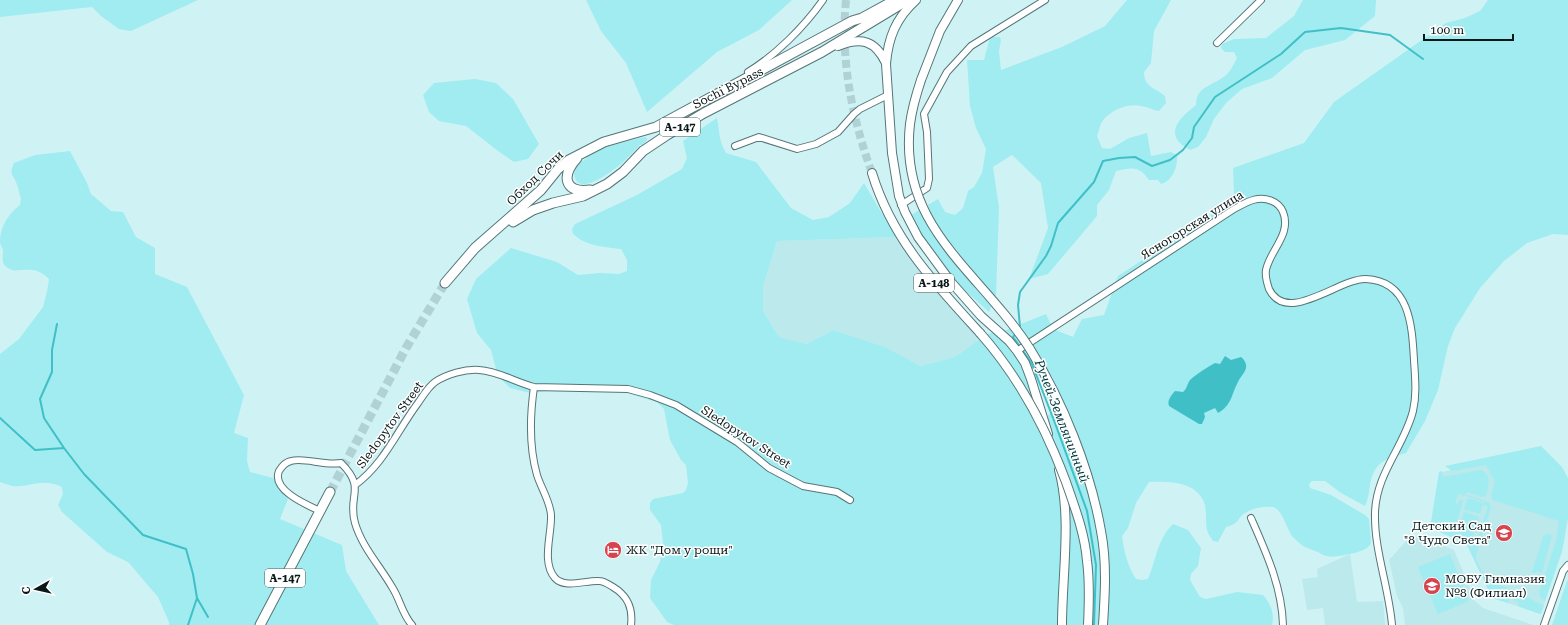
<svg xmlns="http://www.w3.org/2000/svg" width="1568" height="625" font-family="'Roboto Serif',serif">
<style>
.built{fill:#bbe9ec}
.green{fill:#a0ecf0;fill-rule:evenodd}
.water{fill:#41bfc7}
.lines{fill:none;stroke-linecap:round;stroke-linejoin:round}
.stream{stroke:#41bfc7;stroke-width:2}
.major-tunnel{stroke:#b1d2d4;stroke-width:8;stroke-dasharray:8 4;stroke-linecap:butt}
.highway-tunnel{stroke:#b1d2d4;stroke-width:9;stroke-dasharray:9 4.5;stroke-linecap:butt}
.minor-casing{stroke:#557577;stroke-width:8}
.major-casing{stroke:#557577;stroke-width:10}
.highway-casing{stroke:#557577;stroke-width:11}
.minor{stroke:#fff;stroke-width:6}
.major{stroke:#fff;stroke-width:8}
.highway{stroke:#fff;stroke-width:9}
.major-bridge-casing{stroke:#557577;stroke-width:10;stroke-linecap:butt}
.major-bridge{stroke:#fff;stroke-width:8}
.labels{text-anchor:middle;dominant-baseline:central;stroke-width:3;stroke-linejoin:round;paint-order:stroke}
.shield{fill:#fff;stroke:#535d5d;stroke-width:1}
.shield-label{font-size:11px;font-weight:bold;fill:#091717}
.street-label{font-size:12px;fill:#091717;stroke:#fff}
.poi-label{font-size:12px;fill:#091717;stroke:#fff;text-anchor:start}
.water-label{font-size:13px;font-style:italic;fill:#003a3d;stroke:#fff}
</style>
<rect width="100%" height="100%" fill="#cff3f5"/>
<path class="built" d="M 898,237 L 980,333 L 987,334 L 955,357 L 921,366 L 885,347 L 833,330 L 807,344 L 779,337 L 763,311 L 763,287 L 777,241 Z
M 1538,450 L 1568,482 L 1568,519 L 1564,542 L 1541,614 L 1492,598 L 1468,543 L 1431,528 L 1442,472 Z
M 1414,537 L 1423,537 L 1454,550 L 1475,601 L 1483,608 L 1533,625 L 1405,625 L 1403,608 L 1397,596 L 1389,560 L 1407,540 Z
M 1350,554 L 1357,602 L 1383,601 L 1385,625 L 1325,625 L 1323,608 L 1307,610 L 1302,579 L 1318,577 L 1317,569 Z"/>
<path class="green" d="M 0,0 L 198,0 L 131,31 L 119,29 L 101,16 L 92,7 L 0,17 Z
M 586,0 L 792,0 L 759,30 L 717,52 L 647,112 L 626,63 L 601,31 Z
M 1127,0 L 1171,0 L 1154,31 L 1151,63 L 1144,72 C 1144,87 1154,87 1165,96 L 1166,103 L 1159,111 C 1153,110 1148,107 1141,106 C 1129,103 1113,109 1104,119 C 1100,123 1099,131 1097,136 L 1102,148 L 1110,149 L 1129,138 L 1147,133 L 1151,156 L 1171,152 L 1177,155 C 1178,166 1173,181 1161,184 L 1158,180 L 1149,180 C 1139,165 1131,168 1116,171 L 1109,190 L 1097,205 L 1097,216 L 1048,274 L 1029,279 L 1048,228 L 1041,183 L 1012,155 L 993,167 L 999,208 L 996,296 L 989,312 L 939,267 L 911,215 L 938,199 L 945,212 L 955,215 L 963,208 L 968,191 L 974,187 L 982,173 L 986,149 L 976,128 L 970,106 L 967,60 L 984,60 L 990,37 L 1000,37 L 1001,40 L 999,51 L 1001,70 L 1062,47 L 1105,26 Z
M 1303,0 L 1376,0 L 1375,16 L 1345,40 L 1305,50 L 1272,78 L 1242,89 L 1226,103 L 1214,119 L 1206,137 L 1198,147 L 1190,150 C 1185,147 1178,143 1176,137 C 1171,124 1188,112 1196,105 C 1196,84 1217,86 1229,72 C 1232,68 1234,63 1237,58 L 1234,52 L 1225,52 L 1221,48 L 1222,44 L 1234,39 L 1266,38 L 1294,16 Z
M 1488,0 L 1568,0 L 1568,235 L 1553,234 L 1527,243 L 1504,261 L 1480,288 L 1455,328 L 1448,346 L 1438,390 L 1425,421 L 1406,453 C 1386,459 1374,461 1370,485 C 1369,493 1368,499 1365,506 L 1341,493 L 1325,481 L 1312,481 L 1309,484 L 1310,488 L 1331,495 L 1365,515 L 1369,519 L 1371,543 C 1368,550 1358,552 1350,554 C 1344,555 1333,558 1326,556 C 1322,555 1319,552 1315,551 C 1305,547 1303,547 1294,538 C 1287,532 1283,508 1272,507 C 1264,506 1253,508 1245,513 C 1236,519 1241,523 1226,527 L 1218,542 L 1213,541 C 1211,538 1208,534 1207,530 C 1205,521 1207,510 1204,502 C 1195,481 1169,481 1149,482 L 1136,503 L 1128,528 L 1122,536 C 1124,551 1127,565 1136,579 L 1142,580 L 1148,579 C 1156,561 1157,539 1173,524 L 1188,530 L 1201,548 L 1198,566 L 1191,574 L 1190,580 L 1200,597 L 1206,599 L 1237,592 L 1263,595 C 1270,603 1275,613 1272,625 L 674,625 L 667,622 L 650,598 L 651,580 L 660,562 L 663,543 L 661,525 L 650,510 L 650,503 L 653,499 L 683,493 L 686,490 L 688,483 L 686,465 L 681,460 L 670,440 L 664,409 L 657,402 L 620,391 L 566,389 L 530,393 L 510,388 L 501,379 L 496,369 L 491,350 L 477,333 L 467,299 L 476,279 L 511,248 L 557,262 L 578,275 L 600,273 L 619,274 L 627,271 L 627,260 L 621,249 C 604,247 586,246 573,234 L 572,229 L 575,224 L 637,195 L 682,169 L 687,158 L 683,141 L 717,118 C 720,132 718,139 726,153 L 756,162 L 791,208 L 813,220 L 829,217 L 850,203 L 864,183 L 881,212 L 898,237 L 777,241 L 763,287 L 763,311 L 779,337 L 807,344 L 833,330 L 885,347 L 921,366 L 955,357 L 987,334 L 1006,330 L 1046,314 L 1053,329 L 1073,337 L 1082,319 L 1104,315 L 1118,276 L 1231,202 L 1234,195 L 1233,168 L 1304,143 L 1334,102 L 1446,23 L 1465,18 L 1480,11 ZM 1034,375 L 1052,376 L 1059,397 L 1048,416 L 1043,418 L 1031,379 Z
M 475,79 L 496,83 L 513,99 L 539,144 L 528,159 L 514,162 L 498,151 L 466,126 L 439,121 L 429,112 L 423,95 L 434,83 Z
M 645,137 L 647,138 L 647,140 L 642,145 L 640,145 C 634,151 629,157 622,163 C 613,171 574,201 574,171 L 578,164 L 587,158 L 586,157 L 608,146 Z
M 70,151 L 87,183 L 91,194 L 111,211 L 123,212 L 136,237 L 155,248 L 155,274 L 187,287 L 244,395 L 234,433 L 248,438 L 247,461 L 250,472 L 273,478 L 288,499 L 280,519 L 342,545 L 346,571 L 379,625 L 169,625 L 169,622 L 158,597 L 128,562 L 107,552 L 62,512 L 58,505 L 63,494 L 62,487 C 43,477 29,488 12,486 C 8,485 4,483 0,482 L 0,354 L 19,339 L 43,307 L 47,292 L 49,279 C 40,270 34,269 21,270 C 18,270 14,271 12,270 C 0,265 3,260 3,250 C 2,247 0,245 0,241 C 0,227 9,213 20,205 L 21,198 C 19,194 19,190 17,185 C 14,174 8,176 14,163 L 35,155 Z
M 1541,446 L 1562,467 L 1568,478 L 1568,519 L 1567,521 L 1562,552 L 1545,601 L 1541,598 L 1539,593 L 1556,541 L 1559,521 L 1493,500 L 1491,495 L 1495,482 L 1486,465 L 1452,471 L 1445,466 Z
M 1481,470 C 1493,475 1488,489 1485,498 L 1483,495 L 1482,497 L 1467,492 L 1465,496 L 1458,494 L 1455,503 L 1458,504 L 1459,500 L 1463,501 L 1456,524 L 1459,528 L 1460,526 L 1475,530 L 1472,539 L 1477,541 L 1488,506 L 1483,505 L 1484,502 L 1467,496 L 1468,495 L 1489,503 L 1491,507 L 1476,555 L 1476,560 L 1487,581 L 1508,588 L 1507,590 L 1509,588 L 1515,591 L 1515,593 L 1527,597 L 1544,606 L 1540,614 L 1518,606 L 1519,602 L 1513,600 L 1515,593 L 1511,592 L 1508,603 L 1492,598 L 1466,543 L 1430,528 L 1439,472 L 1442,471 L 1443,477 Z
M 1468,498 L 1483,503 L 1480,514 L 1464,509 Z
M 1464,512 L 1479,517 L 1476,528 L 1461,523 Z
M 1547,534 L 1552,535 L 1542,573 L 1537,571 L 1536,573 L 1532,572 L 1543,537 Z
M 1450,554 L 1469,601 L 1438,614 L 1418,567 Z
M 1568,580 L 1568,625 L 1552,625 L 1567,581 Z"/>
<path class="water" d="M 1225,356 L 1231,360 L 1241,357 C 1244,359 1247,364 1246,368 C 1245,373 1240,377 1238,382 C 1231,395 1232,405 1218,413 L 1215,408 L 1204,413 L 1205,417 L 1202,424 L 1199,424 L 1169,406 C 1167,400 1171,396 1175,391 L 1183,392 C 1187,389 1187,384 1190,380 C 1195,375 1209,366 1215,363 L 1220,364 Z"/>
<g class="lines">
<path class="stream" d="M 57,324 L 52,350 L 52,372 L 40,399 L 44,418 L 64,448
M 1019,330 L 1020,327 L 1018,305 L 1020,292 L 1046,256 L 1051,246 L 1058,223 L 1094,182 L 1103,161 L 1119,158 L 1135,157 L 1152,166 L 1170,160 L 1183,150 L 1192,138 L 1194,127 L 1215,97 L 1281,54 L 1305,32 L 1341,28 L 1390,35 L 1423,59
M 1016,333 L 1013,337 L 1032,364 L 1055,423 L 1087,511 L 1096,565 L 1094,625
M 0,418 L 35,450 L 64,448 L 84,474 L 143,535 L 186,549 L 193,574 L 197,598 L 208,617
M 188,625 L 197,598"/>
<path class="major-tunnel" d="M 846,0 C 840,59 852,118 872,173"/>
<path class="highway-tunnel" d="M 330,492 L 406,348 L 445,283"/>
<defs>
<path id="minor" d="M 1217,43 L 1261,0
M 748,72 C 776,55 804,27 823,0
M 735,146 L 759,137 L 797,149 L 816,144 L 838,132 L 854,114 L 860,109 L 888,95
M 901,205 L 927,188 L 929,179 L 927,132 L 924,114 L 947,72 L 971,46 L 1045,0
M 1017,351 L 1234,209 C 1247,202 1258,195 1272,201 C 1277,203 1281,207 1283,212 C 1292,234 1270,250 1266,270 C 1265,276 1267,283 1269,289 C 1287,326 1339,278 1366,279 C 1410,281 1412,326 1414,360 C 1415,377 1417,394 1413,411 C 1404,447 1376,473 1375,513 C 1374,550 1389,588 1392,625
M 534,387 L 628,389 L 650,395 L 676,405 L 737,442 L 769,468 L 803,486 L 837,492 L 850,500
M 355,485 C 384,464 397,431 418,403 C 423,396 428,387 435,382 C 447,374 465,369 479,370 C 498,371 515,382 534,387 C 530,415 529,447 537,475 C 541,488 550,501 551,515 C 552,534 541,562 555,578 C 565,589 586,580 599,581 C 604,581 608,584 613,587 C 628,596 633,608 631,625
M 320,511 C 307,505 271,490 279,471 C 282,466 286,462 291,461 C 304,457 324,466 341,463 C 367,489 347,495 355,523 C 362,547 380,566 392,587 C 400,599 402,614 412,625
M 1251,518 C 1266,552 1282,587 1283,625
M 1544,625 L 1563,571 L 1568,565"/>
<path id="major" d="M 916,0 C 896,18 888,38 886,64 L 892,153 L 899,196 L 905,212 L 918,237 L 951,282 L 981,316 L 1009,341 L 1017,351 L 1025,363 L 1031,379 L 1048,434
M 838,46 C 861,37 875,40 886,63
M 921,80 L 940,31 L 958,0
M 872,173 C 892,239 935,284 980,333
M 1059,470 C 1072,517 1062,576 1062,625"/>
<path id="highway" d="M 577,158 C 561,176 564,193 590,190
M 513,222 L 533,210 L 553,203 L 583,196 L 607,184 L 623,172 L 643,151 L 667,135 L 704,113 L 822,52 L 908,0
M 445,283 L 475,248 L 541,190 L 558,169 L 569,160 L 604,142 L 656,127 L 852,21 L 862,18 L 895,0
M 260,625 L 330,492"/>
</defs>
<use href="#minor" class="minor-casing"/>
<use href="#major" class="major-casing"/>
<use href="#highway" class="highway-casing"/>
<use href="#minor" class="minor"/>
<use href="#major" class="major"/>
<use href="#highway" class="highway"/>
<defs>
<path id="major-bridge" d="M 921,80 C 916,95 912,109 910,124 C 898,228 981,272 1030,349 C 1063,402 1090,469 1101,531 C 1107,562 1105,594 1103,625
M 980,333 C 1019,377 1046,428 1066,482 C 1075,508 1085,534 1087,561 C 1090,582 1089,604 1088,625"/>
</defs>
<use href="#major-bridge" class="major-bridge-casing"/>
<use href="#major-bridge" class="major-bridge"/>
</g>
<defs>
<symbol id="school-disc" viewBox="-11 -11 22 22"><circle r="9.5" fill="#d6454f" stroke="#fff"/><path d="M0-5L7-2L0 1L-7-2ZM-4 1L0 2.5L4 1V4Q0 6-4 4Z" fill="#fff"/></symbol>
<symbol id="hotel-disc" viewBox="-11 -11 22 22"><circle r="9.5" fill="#d6454f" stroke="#fff"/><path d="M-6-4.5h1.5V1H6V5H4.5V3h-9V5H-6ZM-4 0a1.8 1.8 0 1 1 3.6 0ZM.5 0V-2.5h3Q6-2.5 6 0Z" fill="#fff"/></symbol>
</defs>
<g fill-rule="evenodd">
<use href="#school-disc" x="1494" y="523" width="20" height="20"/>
<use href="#hotel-disc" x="603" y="540" width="20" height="20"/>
<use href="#school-disc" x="1422" y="576" width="20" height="20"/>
</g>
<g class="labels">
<g class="shield">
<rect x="660" y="118" width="40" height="18" rx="3"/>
<rect x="914" y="274" width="40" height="18" rx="3"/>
<rect x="265" y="569" width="40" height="18" rx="3"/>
</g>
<g class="shield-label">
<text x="680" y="127">А-147</text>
<text x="934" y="283">А-148</text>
<text x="285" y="578">А-147</text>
</g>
<g class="street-label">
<text transform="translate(728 88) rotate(-27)">Sochi Bypass</text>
<text transform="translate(535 178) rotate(-44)">Обход Сочи</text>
<text transform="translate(1192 225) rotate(-32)">Ясногорская улица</text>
<text transform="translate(390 425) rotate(-54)">Sledopytov Street</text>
<text transform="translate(746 437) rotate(33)">Sledopytov Street</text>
</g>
<g class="poi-label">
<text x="1491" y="526" text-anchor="end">Детский Сад<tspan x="1491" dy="14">"8 Чудо Света"</tspan></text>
<text x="626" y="550">ЖК "Дом у рощи"</text>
<text x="1445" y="579">МОБУ Гимназия<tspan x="1445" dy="14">№8 (Филиал)</tspan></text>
</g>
<g class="water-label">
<text transform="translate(1062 421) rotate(69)">Ручей Земляничный</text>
</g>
</g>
<g transform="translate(36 589) rotate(262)" stroke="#ffffff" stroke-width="3" paint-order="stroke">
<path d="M0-3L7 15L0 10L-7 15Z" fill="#091717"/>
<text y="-6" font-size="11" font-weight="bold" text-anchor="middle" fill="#091717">С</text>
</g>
<path d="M1424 34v6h89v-6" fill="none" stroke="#091717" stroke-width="2"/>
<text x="1430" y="34" font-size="12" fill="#091717" stroke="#ffffff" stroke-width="3" paint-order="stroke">100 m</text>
</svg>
